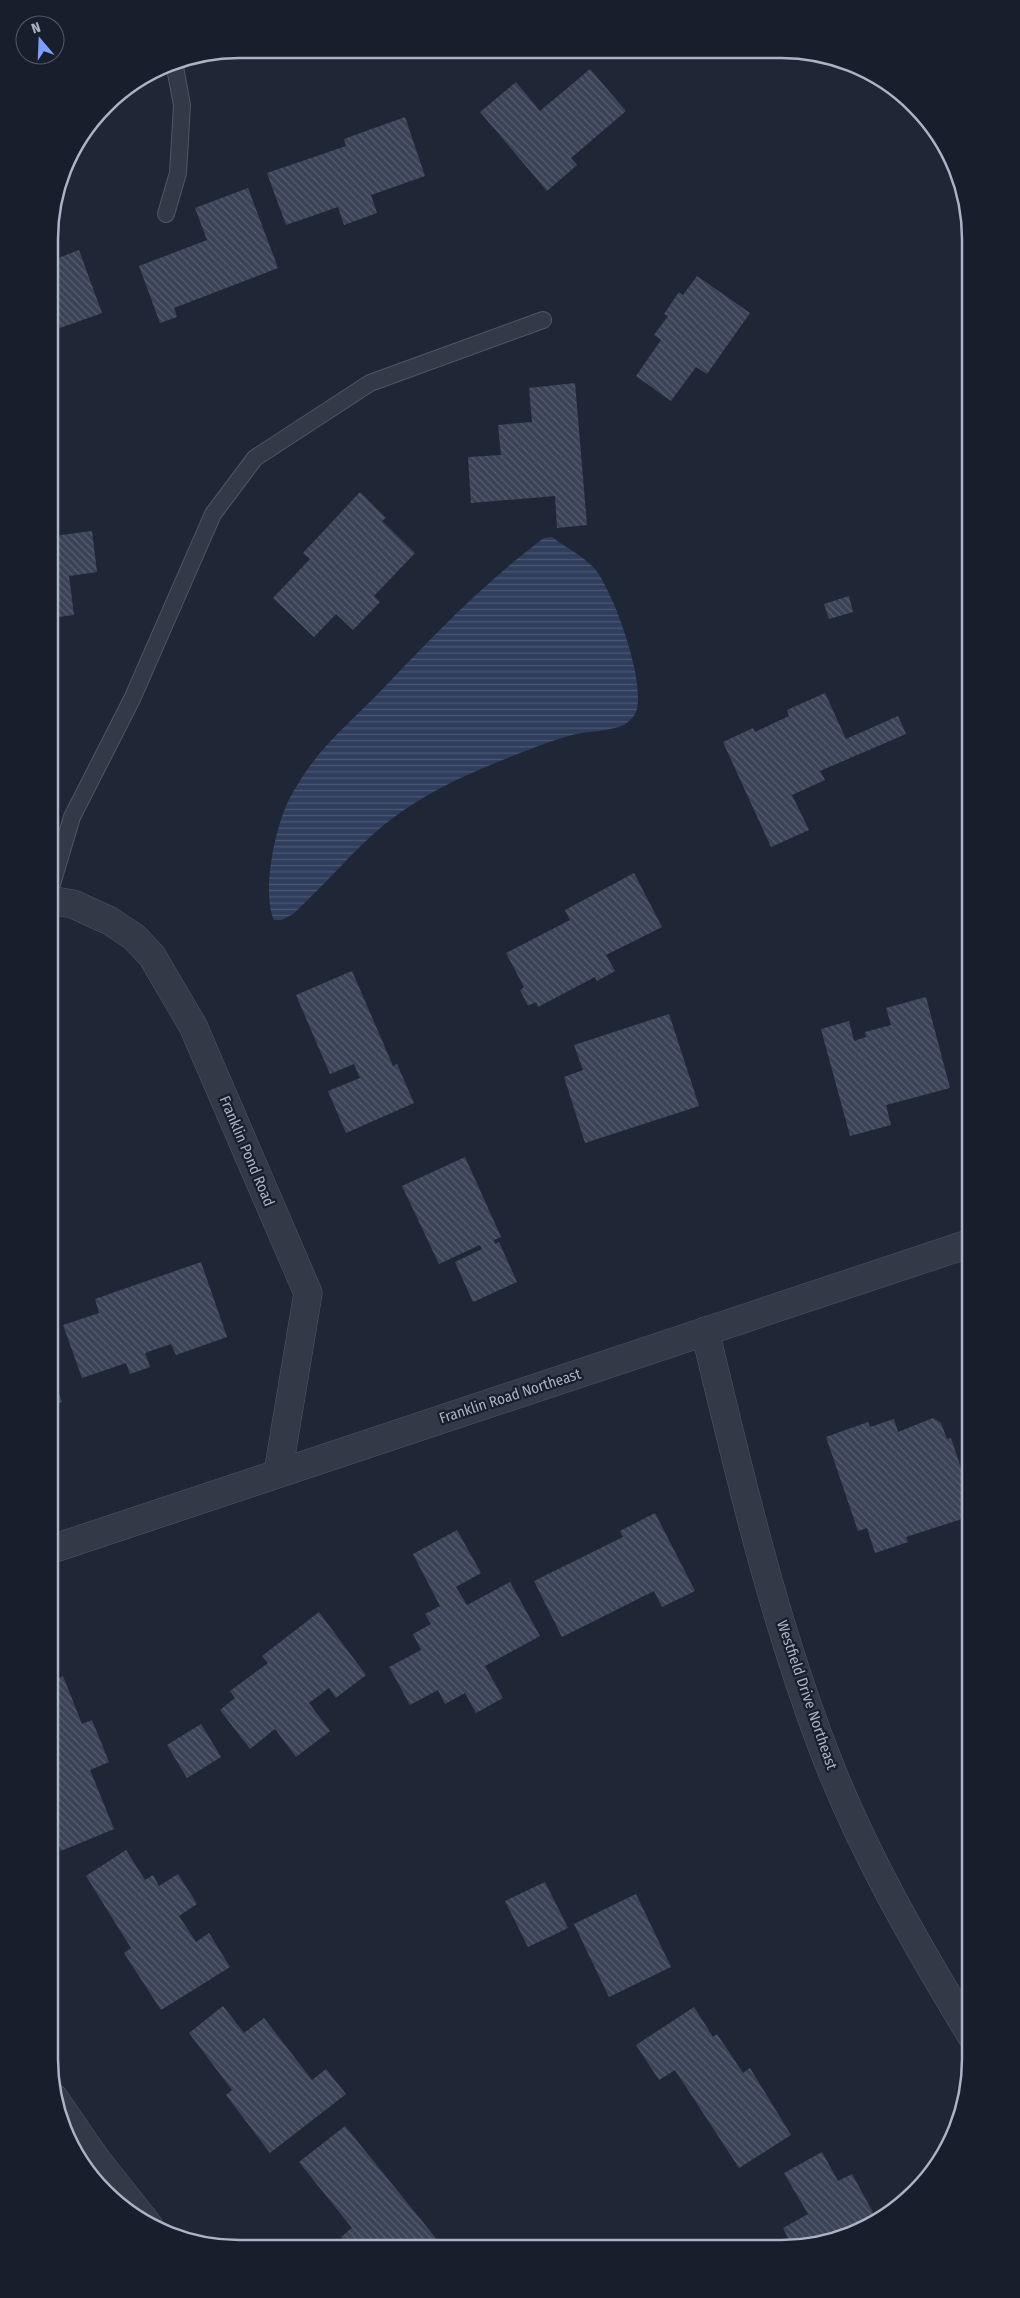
<svg xmlns="http://www.w3.org/2000/svg" width="1020" height="2298" font-family="'Fira Sans Condensed',sans-serif">
<style>
.water{fill:url(#water-rules)}
.building{fill:url(#building-back-hatch)}
.lines{fill:none;stroke-linecap:round;stroke-linejoin:round}
.service-casing{stroke:#505665;stroke-width:18}
.minor-casing{stroke:#505665;stroke-width:29}
.tertiary-casing{stroke:#505665;stroke-width:29}
.service{stroke:#333947;stroke-width:16}
.minor{stroke:#333947;stroke-width:28}
.tertiary{stroke:#333947;stroke-width:28}
.labels{text-anchor:middle;dominant-baseline:central;stroke-width:4.5;stroke-linejoin:round;paint-order:stroke}
.street-label{font-size:15px;fill:#acb3c4;stroke:#181e2c}
.rim{fill:none;stroke:#acb3c4;stroke-width:2.5}
</style>
<defs>
<pattern id="water-rules" width="6" height="5" patternUnits="userSpaceOnUse" patternTransform="scale(1.25)"><rect width="6" height="5" fill="#303e5d"/><path d="M0 2.5h6" fill="none" stroke="#4b5873"/></pattern>
<pattern id="building-back-hatch" width="6" height="6" patternUnits="userSpaceOnUse" patternTransform="scale(1.25)"><rect width="6" height="6" fill="#3b4457"/><path d="M-1 5l2 2M0 0l6 6M5-1l2 2" fill="none" stroke="#555d6e"/></pattern>
</defs>
<rect width="100%" height="100%" fill="#1f2737"/>
<path class="water" d="M 552,537 C 566,548 582,555 594,568 C 613,589 649,689 635,714 C 633,718 627,723 624,725 C 610,731 591,731 576,734 C 563,737 549,742 536,747 C 483,767 430,788 385,824 C 353,850 325,885 293,914 L 282,920 L 274,920 C 262,894 274,835 285,809 C 289,797 297,786 303,776 C 322,746 351,721 375,697 C 428,641 482,584 544,538 Z"/>
<path class="building" d="M 590,69 L 626,111 L 571,158 L 577,165 L 547,191 L 480,112 L 516,82 L 540,111 Z
M 405,117 L 425,176 L 371,195 L 377,213 L 344,225 L 338,207 L 286,225 L 267,173 L 346,146 L 344,139 Z
M 248,188 L 278,268 L 174,308 L 177,317 L 160,323 L 139,266 L 207,240 L 195,208 Z
M 79,250 L 102,313 L 49,332 L 49,253 L 56,251 L 58,258 Z
M 697,276 L 750,313 L 707,374 L 696,367 L 671,401 L 636,376 L 661,340 L 654,335 L 668,316 L 664,314 L 679,292 L 683,295 Z
M 575,383 L 587,525 L 557,528 L 555,496 L 471,503 L 468,457 L 501,455 L 498,425 L 532,422 L 529,388 Z
M 360,492 L 386,518 L 382,521 L 415,553 L 374,596 L 380,602 L 353,630 L 336,614 L 314,637 L 273,598 L 310,559 L 303,553 Z
M 49,531 L 53,531 L 54,536 L 92,531 L 97,572 L 69,576 L 74,615 L 49,618 Z
M 849,596 L 853,612 L 829,619 L 824,604 Z
M 825,693 L 846,739 L 898,716 L 906,734 L 820,771 L 825,780 L 792,795 L 809,830 L 771,847 L 723,742 L 753,728 L 755,732 L 789,716 L 787,710 Z
M 634,873 L 662,927 L 606,955 L 615,971 L 597,981 L 595,977 L 538,1007 L 536,1002 L 528,1006 L 520,990 L 524,987 L 506,953 L 570,920 L 565,910 Z
M 352,971 L 393,1066 L 397,1064 L 414,1103 L 346,1133 L 328,1091 L 360,1078 L 354,1064 L 330,1074 L 296,995 Z
M 926,997 L 950,1088 L 886,1105 L 891,1125 L 850,1136 L 821,1029 L 849,1021 L 854,1041 L 866,1037 L 865,1032 L 891,1025 L 886,1008 Z
M 669,1014 L 699,1106 L 585,1143 L 564,1077 L 583,1070 L 574,1045 Z
M 465,1157 L 501,1237 L 494,1240 L 495,1244 L 499,1242 L 517,1282 L 473,1302 L 455,1262 L 482,1249 L 480,1245 L 439,1264 L 402,1186 Z
M 201,1262 L 227,1337 L 176,1355 L 171,1344 L 145,1353 L 150,1367 L 130,1374 L 126,1363 L 82,1378 L 63,1325 L 99,1313 L 95,1299 Z
M 49,1365 L 62,1402 L 49,1406 Z
M 933,1418 L 941,1423 L 947,1439 L 951,1438 L 971,1498 L 971,1516 L 906,1537 L 908,1542 L 875,1553 L 867,1528 L 858,1531 L 826,1437 L 868,1422 L 870,1427 L 894,1419 L 898,1432 Z
M 655,1513 L 695,1591 L 662,1607 L 654,1591 L 562,1637 L 534,1581 L 623,1537 L 620,1531 Z
M 457,1530 L 481,1573 L 456,1587 L 467,1605 L 510,1582 L 540,1636 L 485,1666 L 503,1698 L 476,1713 L 465,1693 L 445,1704 L 438,1690 L 410,1705 L 389,1667 L 421,1650 L 413,1634 L 431,1624 L 425,1614 L 440,1606 L 413,1554 Z
M 319,1612 L 366,1675 L 336,1698 L 329,1688 L 309,1703 L 330,1731 L 296,1757 L 275,1729 L 250,1749 L 220,1710 L 235,1698 L 230,1691 L 268,1663 L 262,1656 Z
M 63,1676 L 82,1724 L 92,1720 L 109,1762 L 90,1770 L 114,1829 L 61,1851 L 51,1828 L 49,1830 L 49,1682 Z
M 971,1713 L 971,1747 L 963,1730 L 967,1728 L 963,1716 Z
M 201,1724 L 221,1757 L 187,1778 L 167,1745 Z
M 126,1850 L 145,1880 L 153,1875 L 159,1886 L 178,1874 L 197,1904 L 179,1916 L 196,1942 L 209,1933 L 230,1967 L 161,2010 L 124,1953 L 131,1948 L 86,1876 Z
M 545,1882 L 568,1928 L 528,1947 L 505,1901 Z
M 636,1894 L 671,1967 L 609,1997 L 574,1924 Z
M 223,2006 L 244,2033 L 264,2018 L 312,2080 L 326,2069 L 346,2094 L 270,2153 L 226,2095 L 232,2090 L 189,2033 Z
M 694,2007 L 713,2037 L 717,2034 L 743,2073 L 750,2068 L 791,2135 L 739,2168 L 675,2070 L 659,2080 L 636,2045 Z
M 345,2126 L 443,2247 L 348,2247 L 341,2237 L 352,2228 L 299,2162 Z
M 822,2152 L 838,2181 L 852,2174 L 875,2216 L 887,2209 L 890,2215 L 831,2243 L 793,2248 L 783,2228 L 808,2214 L 784,2173 Z"/>
<g class="lines">
<defs>
<path id="service" d="M 166,214 L 178,173 L 182,105 L 174,62
M 49,894 L 72,817 L 132,699 L 213,514 L 255,458 L 370,383 L 543,320"/>
<path id="minor" d="M 49,900 L 73,904 L 110,921 L 134,937 L 152,956 L 193,1026 L 308,1293 L 278,1473
M 705,1331 C 739,1472 772,1615 824,1751 C 862,1851 916,1944 971,2035
M 54,2098 L 96,2159 L 149,2226"/>
<path id="tertiary" d="M 49,1550 L 971,1243"/>
</defs>
<use href="#service" class="service-casing"/>
<use href="#minor" class="minor-casing"/>
<use href="#tertiary" class="tertiary-casing"/>
<use href="#service" class="service"/>
<use href="#minor" class="minor"/>
<use href="#tertiary" class="tertiary"/>
</g>
<g class="labels">
<g class="street-label">
<text transform="translate(247 1151) rotate(67)">Franklin Pond Road</text>
<text transform="translate(510 1396) rotate(-18)">Franklin Road Northeast</text>
<text transform="translate(807 1695) rotate(71)">Westfield Drive Northeast</text>
</g>
</g>
<path d="M0 0H1020V2298H0ZM239 58H781A181 181 0 0 1 962 239V2059A181 181 0 0 1 781 2240H239A181 181 0 0 1 58 2059V239A181 181 0 0 1 239 58Z" fill="#181e2c" fill-rule="evenodd"/>
<path class="rim" d="M239 58H781A181 181 0 0 1 962 239V2059A181 181 0 0 1 781 2240H239A181 181 0 0 1 58 2059V239A181 181 0 0 1 239 58Z"/>
<g transform="translate(40 40) rotate(341)"><circle r="24" fill="#181e2c" stroke="#535a69"/>
<path d="M0-4L9 19L0 12L-9 19Z" fill="#7c9ff9"/>
<text y="-8" font-size="14" font-weight="bold" text-anchor="middle" fill="#acb3c4">N</text>
</g>
</svg>
